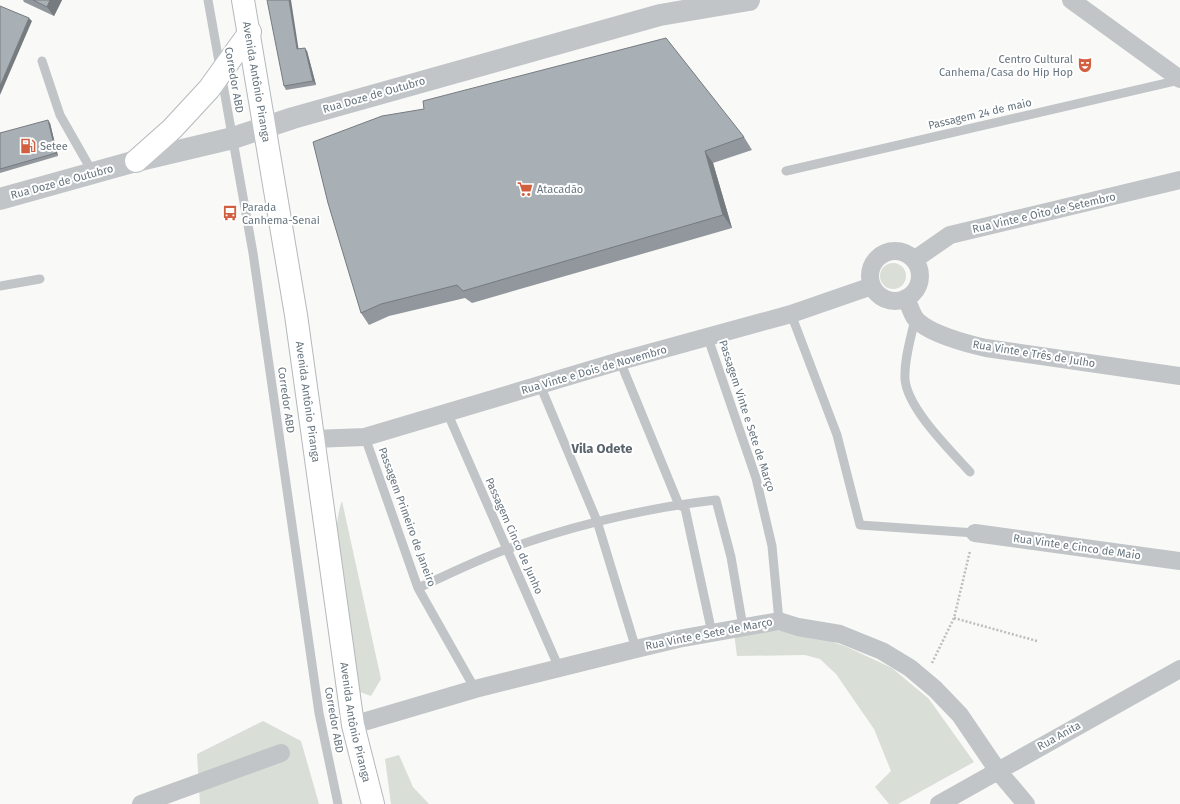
<svg xmlns="http://www.w3.org/2000/svg" width="1180" height="804" font-family="'Fira Sans',sans-serif">
<style>
.green{fill:#d9ded7}
.lines{fill:none;stroke-linecap:round;stroke-linejoin:round}
.secondary-casing{stroke:#b4b9bd;stroke-width:24}
.path{stroke:#bbbec0;stroke-width:2.5;stroke-dasharray:2 2;stroke-linecap:butt}
.service{stroke:#c1c5c8;stroke-width:9}
.minor{stroke:#c1c5c8;stroke-width:18}
.tertiary{stroke:#c1c5c8;stroke-width:22}
.secondary{stroke:#fff;stroke-width:22}
.wall{fill:#91979c}
.shaded-wall{fill:#767b7f}
.building{fill:#a9b0b5;stroke:#767b7f}
.labels{text-anchor:middle;dominant-baseline:central;stroke-width:4;stroke-linejoin:round;paint-order:stroke}
.poi-label{font-size:11px;fill:#67757f;stroke:#fff;text-anchor:start}
.street-label{font-size:11px;fill:#67757f;stroke:#fff}
.quarter-label{font-size:13px;font-weight:bold;fill:#59636b;stroke:#fff}
</style>
<rect width="100%" height="100%" fill="#f9f9f7"/>
<path class="green" d="M880 276a13 13 0 1 1 26 0a13 13 0 1 1-26 0Z
M 342,501 L 381,679 L 371,696 L 360,692 L 356,678 C 349,633 326,542 342,501 Z
M 766,629 L 811,634 L 847,647 L 892,668 L 929,699 L 974,762 L 898,804 L 889,804 L 875,787 L 891,771 L 874,729 L 836,674 L 820,659 L 805,655 L 737,656 L 734,633 Z
M 263,721 L 301,741 L 319,804 L 200,804 L 197,754 Z
M 399,755 L 413,787 L 429,804 L 391,804 L 385,759 Z"/>
<g class="lines">
<defs>
<g id="secondary">
<path id="s1" d="M 243,0 L 296,315 L 353,725 L 373,804"/>
<path d="M 136,161 L 172,129 L 209,89 L 250,32"/>
</g>
</defs>
<use href="#secondary" class="secondary-casing"/>
<path class="path" d="M 954,618 L 1037,641
M 932,663 L 954,618 L 970,551"/>
<path class="service" d="M 208,0 L 253,253 L 319,713 L 338,804
M 42,61 L 60,115 L 93,173
M 786,171 L 1180,80
M 0,286 L 40,279
M 791,314 L 837,435 L 860,525 L 975,533
M 915,319 C 911,338 904,359 905,379 C 907,408 950,450 970,472
M 708,338 L 756,478 L 772,546 L 779,621
M 620,361 L 679,505 L 685,508 L 712,633
M 540,385 L 597,521 L 636,649
M 447,412 L 559,668
M 365,437 L 418,588 L 475,689
M 418,588 C 447,575 477,560 507,549 C 575,525 645,508 716,500 L 731,557 L 743,627"/>
<path class="minor" d="M 1071,0 L 1180,79
M870 276a25 25 0 1 1 50 0a25 25 0 1 1-50 0Z
M 914,260 L 950,235 L 1180,180
M 906,298 C 909,304 911,312 915,318 C 926,333 968,344 986,348 L 1180,376
M 313,439 L 365,437 L 620,361 L 791,314 L 872,286
M 975,533 L 1180,561
M 353,725 L 475,689 L 636,649 L 678,639 L 779,621 L 798,627 L 840,634 L 882,651 L 910,668 L 935,689 L 960,715 L 998,771 L 1026,804
M 141,804 L 281,753
M 939,804 L 1180,669"/>
<path class="tertiary" d="M 0,199 L 136,161 L 233,138 L 293,118 L 660,15 L 749,0"/>
<use href="#secondary" class="secondary"/>
</g>
<path class="wall" d="M 23,0 L 62,0 L 54,16 L 24,2 Z
M 299,49 L 307,51 L 316,85 L 286,90 L 284,86 Z
M 382,116 L 744,137 L 752,150 L 713,163 L 732,228 L 472,303 L 465,298 L 389,316 L 369,325 L 361,313 Z
M 50,123 L 58,156 L 0,173 L 0,133 Z"/>
<path class="shaded-wall" d="M 50,0 L 62,0 L 54,16 L 47,7 Z
M 289,0 L 291,0 L 299,52 L 297,49 Z
M 29,18 L 32,21 L 0,95 L 0,86 Z
M 305,48 L 307,51 L 316,85 L 313,81 Z
M 48,120 L 50,123 L 58,156 L 56,153 Z
M 705,151 L 713,163 L 732,228 L 723,215 Z"/>
<path class="building" d="M 33,0 L 50,0 L 47,7 Z
M 267,0 L 289,0 L 297,49 L 305,48 L 313,81 L 284,86 Z
M 0,6 L 29,18 L 0,86 Z
M 666,38 L 744,137 L 705,151 L 723,215 L 463,291 L 457,285 L 381,304 L 361,313 L 328,203 L 313,142 L 382,116 L 424,109 L 423,101 Z
M 48,120 L 56,153 L 0,169 L 0,133 Z"/>
<defs>
<symbol id="theatre-bare" viewBox="-9 -9 18 18"><path d="M-5-5.5Q0-4 5-5.5V0Q5 5 0 6Q-5 5-5 0ZM-3.3-2.5H-1v1.5H-3.3ZM1-2.5H3.3v1.5H1ZM-2.8 1Q0 5.5 2.8 1Z" fill="#d25f3f" stroke="#fff" stroke-width="2.5" paint-order="stroke"/></symbol>
<symbol id="fuel-bare" viewBox="-9 -9 18 18"><path d="M-5.5-6h7V0h2V4h1.3V-2.5L3-4.5l.8-.8L6-3V5H2.5V1h-1V6h-7ZM-4.2-4.7v3.2H.2V-4.7Z" fill="#d25f3f" stroke="#fff" stroke-width="2.5" paint-order="stroke"/></symbol>
<symbol id="supermarket-bare" viewBox="-9 -9 18 18"><path d="M-6-5.5h2.5l.6 2H6L4.5 2H-2.5L-4.4-4H-6ZM-1.5 3.2a1.3 1.3 0 1 0 .1 0ZM3 3.2a1.3 1.3 0 1 0 .1 0Z" fill="#d25f3f" stroke="#fff" stroke-width="2.5" paint-order="stroke"/></symbol>
<symbol id="bus-bare" viewBox="-9 -9 18 18"><path d="M-5-6H5V4H4V6H2V4H-2V6H-4V4H-5ZM-3.5-4V0h7V-4ZM-3.5 1.2v1.5H-2V1.2ZM2 1.2v1.5H3.5V1.2Z" fill="#d25f3f" stroke="#fff" stroke-width="2.5" paint-order="stroke"/></symbol>
</defs>
<g fill-rule="evenodd">
<use href="#theatre-bare" x="1074" y="54" width="22" height="22"/>
<use href="#fuel-bare" x="17" y="135" width="22" height="22"/>
<use href="#supermarket-bare" x="514" y="178" width="22" height="22"/>
<use href="#bus-bare" x="219" y="202" width="22" height="22"/>
</g>
<g class="labels">
<g class="poi-label">
<text x="1073" y="59" text-anchor="end">Centro Cultural<tspan x="1073" dy="13">Canhema/Casa do Hip Hop</tspan></text>
<text x="40" y="146">Setee</text>
<text x="537" y="189">Atacadão</text>
<text x="242" y="207">Parada<tspan x="242" dy="13">Canhema-Senai</tspan></text>
</g>
<g class="street-label">
<text transform="translate(234 80) rotate(80)">Corredor ABD</text>
<text stroke="none"><textPath href="#s1" startOffset="83">Avenida Antônio Piranga</textPath></text>
<text transform="translate(374 95) rotate(-16)">Rua Doze de Outubro</text>
<text transform="translate(980 114) rotate(-13)">Passagem 24 de maio</text>
<text transform="translate(62 182) rotate(-15)">Rua Doze de Outubro</text>
<text transform="translate(1044 213) rotate(-13)">Rua Vinte e Oito de Setembro</text>
<text transform="translate(1034 354) rotate(9)">Rua Vinte e Três de Julho</text>
<text transform="translate(594 370) rotate(-16)">Rua Vinte e Dois de Novembro</text>
<text transform="translate(286 400) rotate(82)">Corredor ABD</text>
<text stroke="none"><textPath href="#s1" startOffset="407">Avenida Antônio Piranga</textPath></text>
<text transform="translate(747 416) rotate(72)">Passagem Vinte e Sete de Março</text>
<text transform="translate(407 517) rotate(70)">Passagem Primeiro de Janeiro</text>
<text transform="translate(514 536) rotate(66)">Passagem Cinco de Junho</text>
<text transform="translate(1077 547) rotate(8)">Rua Vinte e Cinco de Maio</text>
<text transform="translate(709 634) rotate(-11)">Rua Vinte e Sete de Março</text>
<text transform="translate(334 720) rotate(80)">Corredor ABD</text>
<text stroke="none"><textPath href="#s1" startOffset="731">Avenida Antônio Piranga</textPath></text>
<text transform="translate(1059 736) rotate(-29)">Rua Anita</text>
</g>
<g class="quarter-label">
<text x="602" y="448">Vila Odete</text>
</g>
</g>
</svg>
